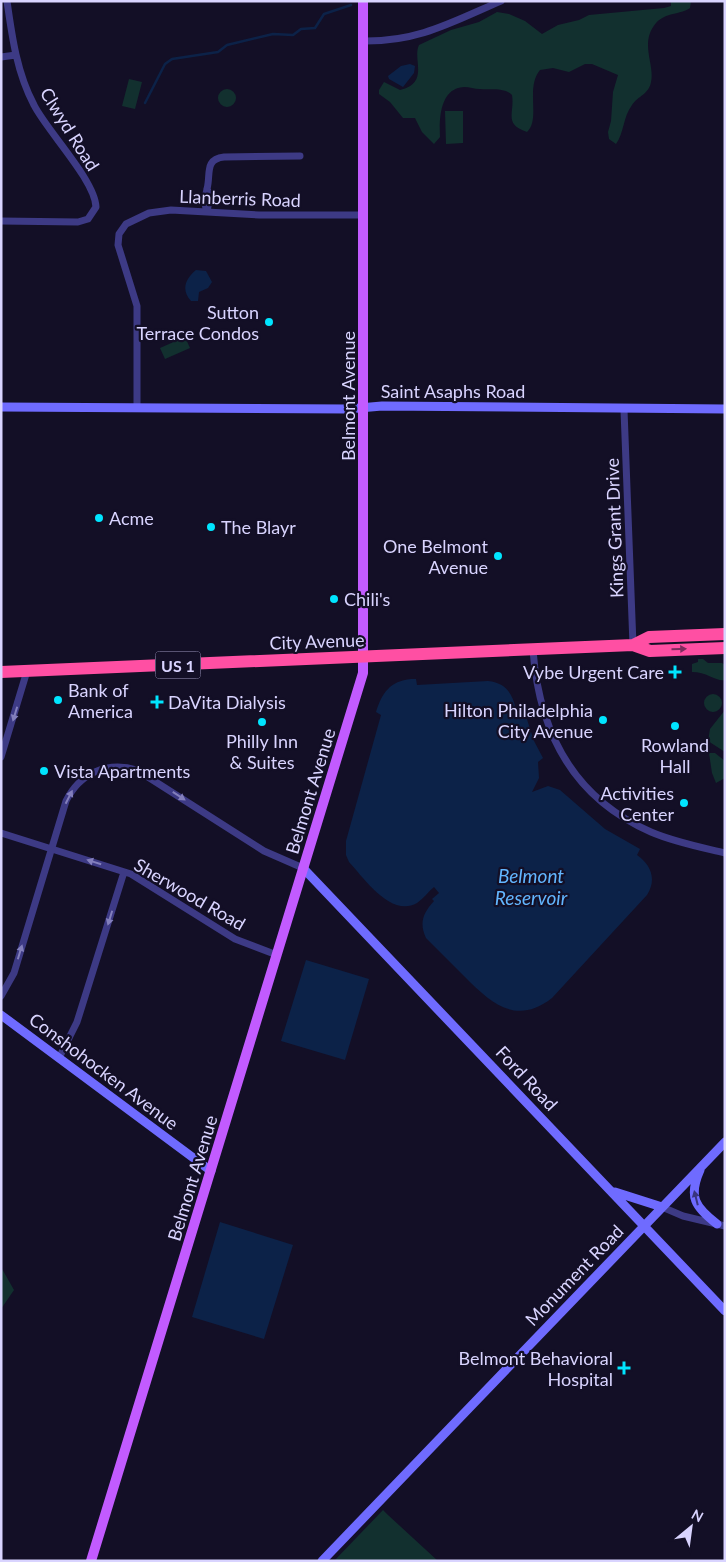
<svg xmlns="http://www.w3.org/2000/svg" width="726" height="1562" font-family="Lato,sans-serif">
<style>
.green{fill:#12302f}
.water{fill:#0c2248}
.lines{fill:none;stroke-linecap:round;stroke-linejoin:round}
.stream{stroke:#0c2248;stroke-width:2.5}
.street{stroke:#3d3a85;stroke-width:7}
.secondary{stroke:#6f6bff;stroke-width:9}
.primary{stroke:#c25bff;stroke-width:10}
.highway{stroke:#ff4fa3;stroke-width:12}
.oneway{fill:#7d2c5e}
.oneway2{fill:#837fbc}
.oneway3{fill:#38347d}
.poi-dot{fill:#00e5ff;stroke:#130f26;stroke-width:2}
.labels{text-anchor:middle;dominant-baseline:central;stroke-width:4.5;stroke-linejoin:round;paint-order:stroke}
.shield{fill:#130f26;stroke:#9e99be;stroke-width:1}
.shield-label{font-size:16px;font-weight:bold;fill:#d9d4ff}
.street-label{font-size:18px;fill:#d9d4ff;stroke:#130f26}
.poi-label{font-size:18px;fill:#d9d4ff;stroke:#130f26;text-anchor:end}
.water-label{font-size:19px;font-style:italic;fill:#62b6ff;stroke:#130f26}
</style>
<rect width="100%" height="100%" fill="#130f26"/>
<path class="green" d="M 671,1 L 691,1 L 690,8 C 680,15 666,12 656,23 C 639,43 655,64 651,82 C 649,94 638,96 632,105 C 623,117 624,133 616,144 L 609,139 L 608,132 L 611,121 L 613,92 L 618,75 L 592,64 L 585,64 L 569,72 L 553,68 L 540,70 C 525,88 541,119 527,132 C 503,124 515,113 512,95 C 504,87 491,90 480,89 C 474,89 470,87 464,87 C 440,88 439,119 440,137 L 434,144 L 422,132 L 415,118 L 403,118 L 390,102 L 379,94 L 379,90 L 384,82 L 400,90 C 430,83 412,59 419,45 L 451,30 L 479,22 L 497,12 L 509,14 L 525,21 L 542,34 L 558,25 L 579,20 L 589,15 L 664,8 L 671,6 Z
M 129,79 L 142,82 L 135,109 L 122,106 Z
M218 98a9 9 0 1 1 18 0a9 9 0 1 1-18 0Z
M 445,111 L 463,111 L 463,143 L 446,144 Z
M 185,337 L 190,348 L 165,359 L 160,348 Z
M 698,659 L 703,659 L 708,663 L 722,663 L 725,665 L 725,680 C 717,682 707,672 692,672 L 692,664 L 698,662 Z
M704 703a9 9 0 1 1 18 0a9 9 0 1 1-18 0Z
M 725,710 L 725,752 L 708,741 L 710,729 Z
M 709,753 L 715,753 L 725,761 L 725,778 L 716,783 L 712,773 Z
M 1,1267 L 14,1290 L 1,1309 Z
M 383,1510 L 388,1515 L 438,1561 L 334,1561 Z"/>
<path class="water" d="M 410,64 L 415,66 L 414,73 L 403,87 L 389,79 L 388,76 L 401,66 Z
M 196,270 L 206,271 L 212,282 L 208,288 L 199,292 L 198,301 L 191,301 C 181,290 185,279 196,270 Z
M 411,679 L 416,679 L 417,685 L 488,681 C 506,683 512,693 516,709 L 523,707 L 534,741 L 543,758 L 538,762 L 539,778 L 532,792 L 548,786 L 560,790 L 605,829 L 640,849 L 637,855 C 651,865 657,879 647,895 L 552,998 C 516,1026 491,1003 465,977 C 452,964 439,951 426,938 C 419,923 423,913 434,901 L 432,899 L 439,893 L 434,887 C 428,892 423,899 417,903 C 391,918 364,878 349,862 L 346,855 L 346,841 L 381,715 L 376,712 C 382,693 390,681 411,679 Z
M 306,960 L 369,979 L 345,1060 L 281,1041 Z
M 220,1222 L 293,1245 L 264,1339 L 192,1317 Z"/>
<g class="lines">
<path class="stream" d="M 145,103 L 165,64 L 172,59 L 218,52 L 227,45 L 273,34 L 293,35 L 301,29 L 315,28 L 324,14 L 351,5"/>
<path class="street" d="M 363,41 C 418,42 452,22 501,1
M 1,57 L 16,55
M 207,212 C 204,203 205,198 207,189 C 211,175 204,159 224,157 L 300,156
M 207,212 L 210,195 L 207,189
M 1,221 L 78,222 L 88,219 L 96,207 C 95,180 47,131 34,105 C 17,73 12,37 7,1
M 137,408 L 137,306 L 118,245 L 119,234 L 126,224 L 149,213 L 171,210 L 259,215 L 363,215
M 624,410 L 633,645
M 533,650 C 539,731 573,798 651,832 C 674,842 700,847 725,853
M 1,757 L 27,671
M 1,833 L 131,874 L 235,939 L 277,955
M 1,996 L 14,973 L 66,801 C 80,773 107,761 137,770 L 264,851 L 303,868
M 59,1058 L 77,1022 L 124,872
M 662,1207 L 683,1216 L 725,1226"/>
<path class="secondary" d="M 1,407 L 348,409 L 382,406 L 725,409
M 303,868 L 725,1311
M 1,1015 L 211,1171
M 700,1170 C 688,1197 695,1207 717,1224
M 615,1192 L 662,1207
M 322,1561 L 725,1142"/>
<path class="primary" d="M 91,1561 L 363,673 L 363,1"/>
<path class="highway" d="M 633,645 L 649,637 L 725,634
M 1,672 L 633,645 L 650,651 L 725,648"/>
</g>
<defs><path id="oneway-solid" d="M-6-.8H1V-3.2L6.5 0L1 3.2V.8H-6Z" transform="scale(1.25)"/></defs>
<use class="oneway" href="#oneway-solid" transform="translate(679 649) rotate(-2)"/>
<g class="oneway2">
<use href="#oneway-solid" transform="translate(15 714) rotate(107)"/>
<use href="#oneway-solid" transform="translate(179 796) rotate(33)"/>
<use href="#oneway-solid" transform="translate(69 797) rotate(-63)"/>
<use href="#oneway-solid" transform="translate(94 862) rotate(-163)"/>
<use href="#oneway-solid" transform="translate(110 918) rotate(107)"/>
<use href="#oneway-solid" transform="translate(20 952) rotate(-73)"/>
</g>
<use class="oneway3" href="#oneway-solid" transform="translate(696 1198) rotate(-104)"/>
<g class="poi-dot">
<circle cx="269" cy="322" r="5"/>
<circle cx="99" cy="518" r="5"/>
<circle cx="211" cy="527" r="5"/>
<circle cx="498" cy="556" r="5"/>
<circle cx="334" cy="599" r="5"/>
<path d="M672.5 664.5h5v5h5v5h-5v5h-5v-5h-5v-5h5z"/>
<circle cx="58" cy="700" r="5"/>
<path d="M154.5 694.5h5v5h5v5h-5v5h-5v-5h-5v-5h5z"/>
<circle cx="603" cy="720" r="5"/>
<circle cx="262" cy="722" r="5"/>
<circle cx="675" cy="726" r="5"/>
<circle cx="44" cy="771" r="5"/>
<circle cx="684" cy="803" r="5"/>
<path d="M621.5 1360.5h5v5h5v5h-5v5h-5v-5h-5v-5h5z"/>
</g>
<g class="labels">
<rect class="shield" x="155.5" y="651.5" width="45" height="27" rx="4"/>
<g class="shield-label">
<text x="178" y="665">US 1</text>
</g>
<g class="street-label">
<text transform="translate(70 129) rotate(58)">Clwyd Road</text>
<text transform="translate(240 198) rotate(2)">Llanberris Road</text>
<text x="453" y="391">Saint Asaphs Road</text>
<text transform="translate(348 396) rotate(-90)">Belmont Avenue</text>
<text transform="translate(614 528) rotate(-92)">Kings Grant Drive</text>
<text transform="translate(317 641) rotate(-2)">City Avenue</text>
<text transform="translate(310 791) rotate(-73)">Belmont Avenue</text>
<text transform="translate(190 894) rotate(30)">Sherwood Road</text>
<text transform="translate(104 1071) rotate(37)">Conshohocken Avenue</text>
<text transform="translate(527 1078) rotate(47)">Ford Road</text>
<text transform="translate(192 1178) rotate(-73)">Belmont Avenue</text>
<text transform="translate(574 1275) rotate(-46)">Monument Road</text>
</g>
<g class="poi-label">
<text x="259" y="312">Sutton<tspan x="259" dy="21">Terrace Condos</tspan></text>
<text x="109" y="518" text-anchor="start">Acme</text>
<text x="221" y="527" text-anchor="start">The Blayr</text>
<text x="488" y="546">One Belmont<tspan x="488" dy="21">Avenue</tspan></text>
<text x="344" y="599" text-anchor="start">Chili's</text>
<text x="664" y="672">Vybe Urgent Care</text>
<text x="68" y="690" text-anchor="start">Bank of<tspan x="68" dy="21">America</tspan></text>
<text x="168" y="702" text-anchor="start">DaVita Dialysis</text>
<text x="593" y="710">Hilton Philadelphia<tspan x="593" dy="21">City Avenue</tspan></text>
<text x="262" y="741" text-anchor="middle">Philly Inn<tspan x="262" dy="21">&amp; Suites</tspan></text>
<text x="675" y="745" text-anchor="middle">Rowland<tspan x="675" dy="21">Hall</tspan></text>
<text x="54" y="771" text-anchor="start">Vista Apartments</text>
<text x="674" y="793">Activities<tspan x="674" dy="21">Center</tspan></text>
<text x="613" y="1358">Belmont Behavioral<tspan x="613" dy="21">Hospital</tspan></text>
</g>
<g class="water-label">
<text x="531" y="875">Belmont<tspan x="531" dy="22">Reservoir</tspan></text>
</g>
</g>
<rect width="726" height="1562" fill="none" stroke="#d9d4ff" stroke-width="5"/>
<g transform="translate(691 1527) rotate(29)" stroke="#130f26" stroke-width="4" paint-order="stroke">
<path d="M0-4L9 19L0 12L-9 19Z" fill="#d9d4ff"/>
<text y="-8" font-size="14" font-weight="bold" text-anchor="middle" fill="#d9d4ff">N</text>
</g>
</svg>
